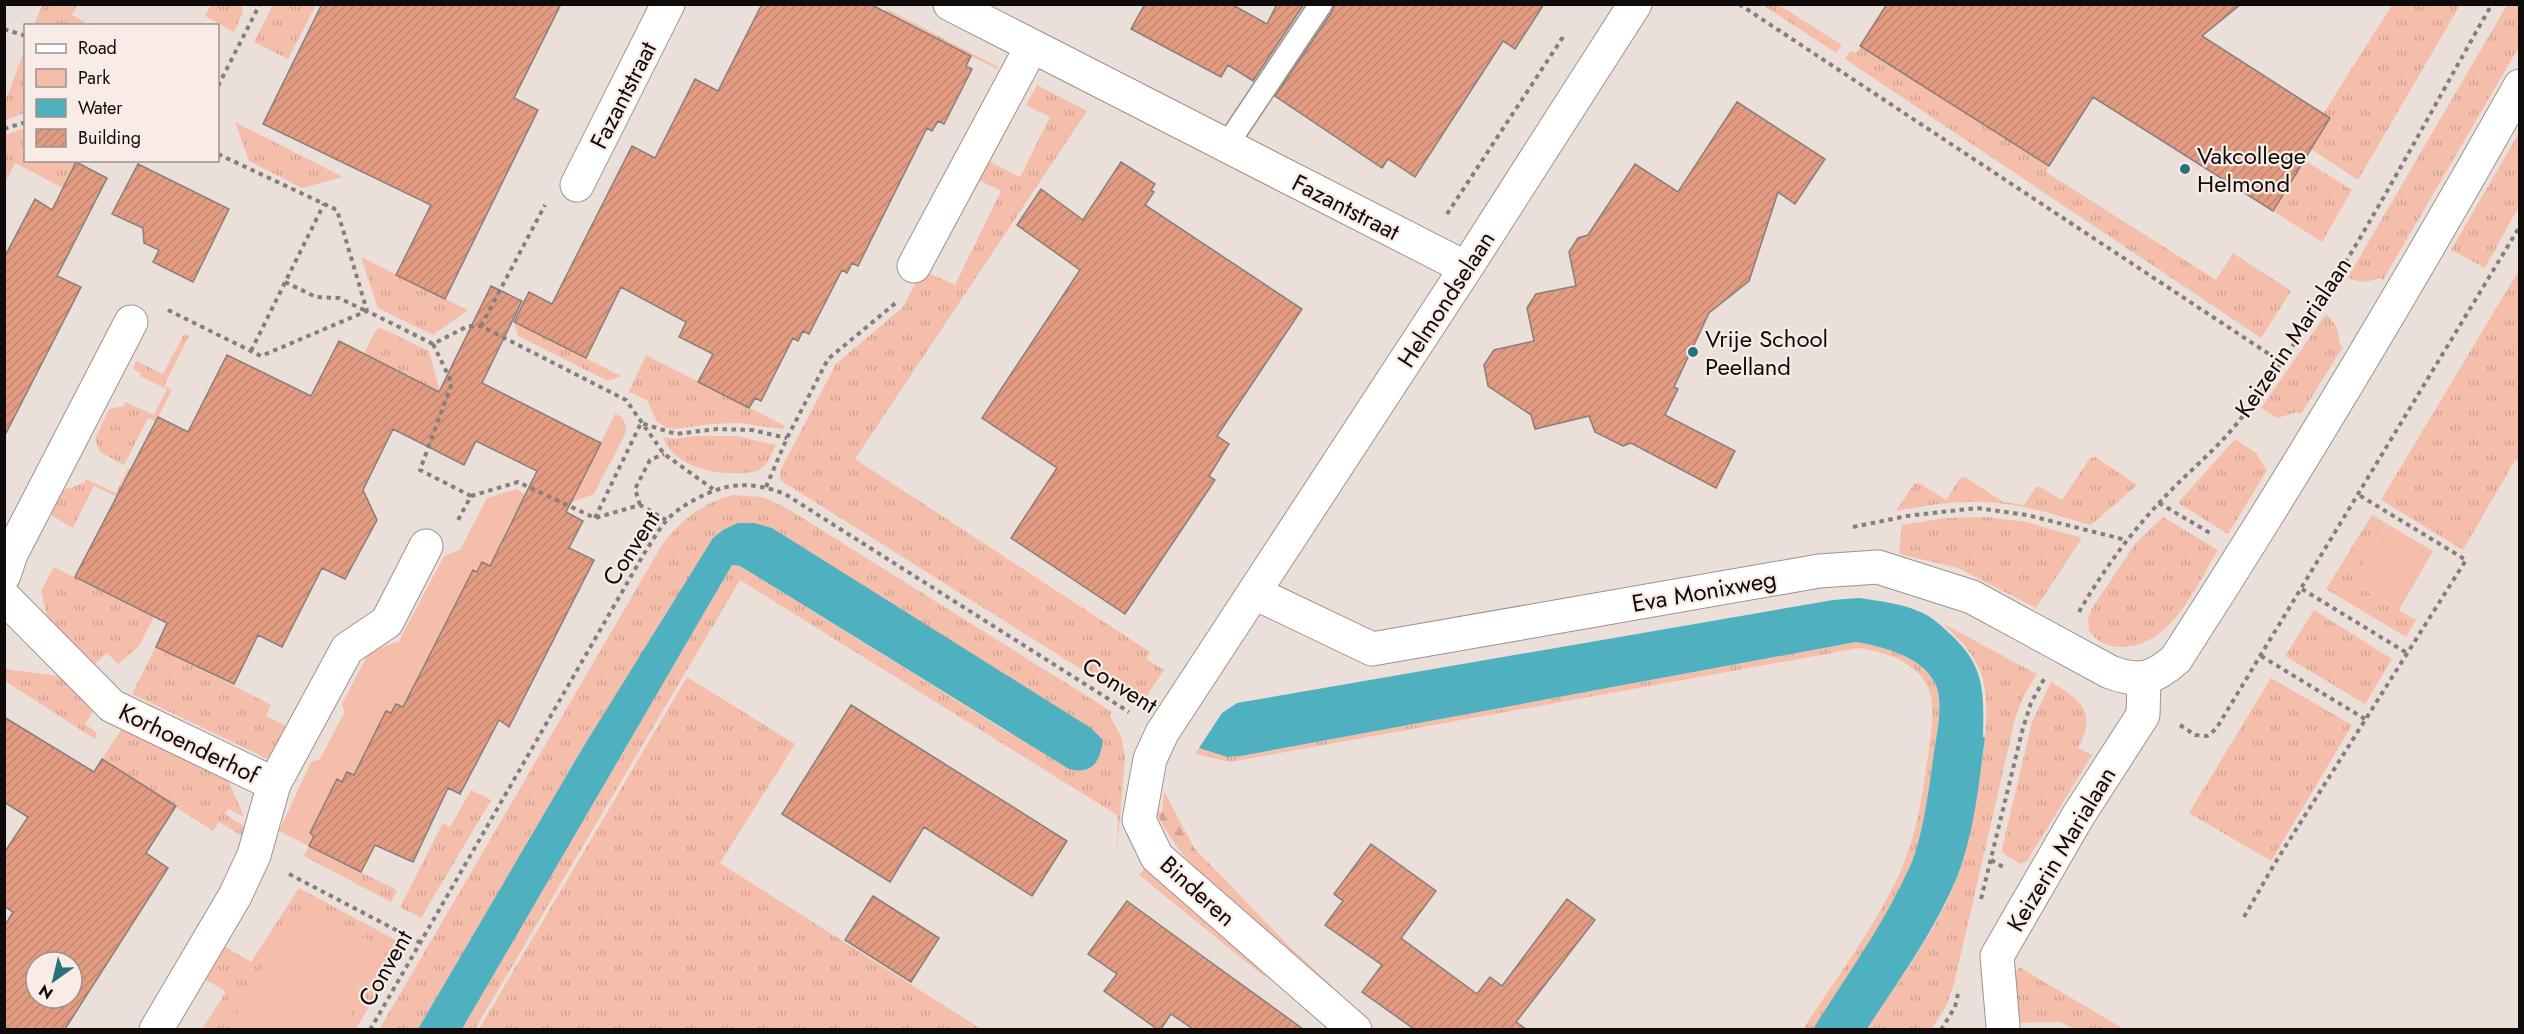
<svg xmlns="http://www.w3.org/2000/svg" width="2524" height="1034" font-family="Jost,sans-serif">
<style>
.grass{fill:url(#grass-tufts)}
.forest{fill:url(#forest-firs)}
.green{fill:#f5beab}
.water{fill:#4fb1c0}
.building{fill:url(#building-hatch);stroke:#897e7a;stroke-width:1.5;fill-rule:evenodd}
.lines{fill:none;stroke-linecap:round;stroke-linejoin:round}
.service-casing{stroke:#9e928e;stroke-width:25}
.minor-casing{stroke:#9e928e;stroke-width:35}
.path{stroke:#867e7b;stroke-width:4;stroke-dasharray:4.5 4.5;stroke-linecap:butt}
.service{stroke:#fff;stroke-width:22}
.minor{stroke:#fff;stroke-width:33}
.poi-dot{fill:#29717b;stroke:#f9ece7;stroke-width:2}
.labels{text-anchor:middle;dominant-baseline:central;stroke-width:4.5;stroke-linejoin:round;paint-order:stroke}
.street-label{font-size:24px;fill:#0f0b0a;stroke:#f9ece7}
.poi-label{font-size:24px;fill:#0f0b0a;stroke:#f9ece7;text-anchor:start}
</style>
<defs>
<pattern id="grass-tufts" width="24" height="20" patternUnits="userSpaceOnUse" patternTransform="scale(1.5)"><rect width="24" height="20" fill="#f5beab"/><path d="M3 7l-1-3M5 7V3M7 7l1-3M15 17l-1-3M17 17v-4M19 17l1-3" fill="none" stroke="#d1a292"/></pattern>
<pattern id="forest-firs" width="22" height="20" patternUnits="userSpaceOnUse" patternTransform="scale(1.5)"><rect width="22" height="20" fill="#f5beab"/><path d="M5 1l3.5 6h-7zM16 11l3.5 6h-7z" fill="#d1a292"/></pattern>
<pattern id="building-hatch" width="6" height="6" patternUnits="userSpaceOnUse" patternTransform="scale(1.5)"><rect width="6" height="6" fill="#e39c82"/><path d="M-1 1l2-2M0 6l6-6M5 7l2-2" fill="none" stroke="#c2856f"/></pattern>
</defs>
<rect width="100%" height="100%" fill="#ebdfda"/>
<path class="grass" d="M 42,5 L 77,5 L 72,15 L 85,22 L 83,25 L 34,25 Z
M 211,5 L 241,5 L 243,12 L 234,32 L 205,16 Z
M 273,5 L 316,5 L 288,59 L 254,42 Z
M 1763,5 L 1779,5 L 1842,45 L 1836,53 Z
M 2392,5 L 2460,5 L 2358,180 L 2311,149 L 2330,119 L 2323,114 Z
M 2507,5 L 2519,5 L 2519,47 L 2383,280 L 2380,278 C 2369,282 2358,284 2348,277 Z
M 887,9 L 998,67 L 997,69 L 885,12 Z
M 1861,47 L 2049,166 L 2046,172 L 2216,280 L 2233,253 L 2291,291 L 2261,338 L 1845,59 L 1850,51 L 1856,53 Z
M 25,49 L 25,113 L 5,120 L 5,102 Z
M 1037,85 L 1087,111 L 855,459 L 1150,652 L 1146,659 L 1164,670 L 1140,706 L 780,480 L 781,469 L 836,364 L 903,307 L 922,270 L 955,285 L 1001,191 L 971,176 L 989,161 L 1020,177 L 1050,117 L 1026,105 Z
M 235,122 L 343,177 L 302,188 L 249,161 Z
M 25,128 L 26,160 L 76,161 L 63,188 L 15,163 L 5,183 L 5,135 Z
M 2519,133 L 2519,206 L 2485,268 L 2451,250 Z
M 2304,160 L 2352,190 L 2322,242 L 2273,211 Z
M 361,257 L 468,310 L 433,335 L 378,308 Z
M 2519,270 L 2519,460 L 2515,460 L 2463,550 L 2381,500 Z
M 2326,314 L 2337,327 L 2340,344 L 2343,347 L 2301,414 L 2297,412 L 2277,418 L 2261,408 Z
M 514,322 L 621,376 L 608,381 L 518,336 Z
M 381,328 L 429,351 L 440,392 L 364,354 L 376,330 Z
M 184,334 L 189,336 L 164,386 L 172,390 L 156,421 L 148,418 L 124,465 L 100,452 L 95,439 L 109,409 L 124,406 L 126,402 L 154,415 L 167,389 L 140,376 L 141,373 L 133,369 L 136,361 L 163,374 Z
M 646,355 L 785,426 L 783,429 L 739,423 L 712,424 L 674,429 L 667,428 L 657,422 L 647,400 L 629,392 Z
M 694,436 L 737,436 L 776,445 L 766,465 L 757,471 C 727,478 674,470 663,437 L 675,439 Z
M 2235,439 L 2256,453 L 2267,470 L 2228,534 L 2178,503 Z
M 2095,457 L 2137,485 L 2091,525 C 2060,516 2029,506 1997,503 C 1963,499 1929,505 1896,511 L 1914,484 L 1919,483 L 1946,500 L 1960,478 L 1965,477 L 2003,502 L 2024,505 L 2036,487 L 2040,487 L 2062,500 L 2090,458 Z
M 128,468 L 131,469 L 117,497 L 94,486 L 73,528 L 46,512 L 49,495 L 84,483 L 86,479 L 116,493 Z
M 733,495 L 762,497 L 785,507 L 1112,712 L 1110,716 L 1121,736 L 1125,757 L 1118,841 L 1116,848 L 1118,834 L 1117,815 L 740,580 L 475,1029 L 462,1029 L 732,565 L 740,566 L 1012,735 L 901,610 L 772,528 C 752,523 743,521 723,530 L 582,749 L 418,1029 L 379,1030 L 662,545 C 681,520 702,503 733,495 Z
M 2372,515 L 2387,524 L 2352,583 L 2416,620 L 2406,637 L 2326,589 Z
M 1987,517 L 2026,522 L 2082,538 L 2036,608 L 1958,568 L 1899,554 L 1902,525 L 1945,518 Z
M 2163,517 L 2218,550 C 2196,586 2171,647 2121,647 C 2108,647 2096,641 2089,631 L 2088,620 L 2091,610 L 2135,544 Z
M 54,567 L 154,617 L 139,646 L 118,664 L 107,653 L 95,664 L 47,616 L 41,591 Z
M 2314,610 L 2392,659 L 2365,704 L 2285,656 Z
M 1942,623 L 2037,674 L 2024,695 L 2015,719 L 1954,984 L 1946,1006 L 1932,1029 L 1867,1030 C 1895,986 1927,943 1949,897 C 1969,853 1998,717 1981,673 C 1973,652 1958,638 1942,623 Z
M 1857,642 C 1884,647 1921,656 1935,683 C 1944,700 1937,734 1934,752 C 1930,782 1923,836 1911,864 C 1885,923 1848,976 1813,1029 L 1803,1029 C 1835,980 1878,923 1901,870 C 1918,832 1923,790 1929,749 C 1932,723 1939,692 1917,672 C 1900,656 1881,652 1859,648 L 1230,762 L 1195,754 L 1199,748 L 1226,757 L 1241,756 Z
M 156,646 L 271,705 L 266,716 L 288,727 L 280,743 L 268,759 L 132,694 Z
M 4,669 L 60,676 L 93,712 L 85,724 L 97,733 L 95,739 L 5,681 Z
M 687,677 L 795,744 L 720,863 L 981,1029 L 479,1029 Z
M 2271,678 L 2352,725 L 2271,861 L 2189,813 Z
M 2051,682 C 2080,699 2098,712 2078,748 L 2092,755 L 2027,861 L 2020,864 L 2003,853 L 2002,849 L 2032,722 Z
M 123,727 L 227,777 L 244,817 L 229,809 L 225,814 L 248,829 L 246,838 L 219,822 L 213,831 L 102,759 Z
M 471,790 L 491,800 L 421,918 L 400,907 L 443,823 L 450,827 Z
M 309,846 L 397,890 L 391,902 L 304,856 Z
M 299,888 L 405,945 L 356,1029 L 202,1029 L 226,992 L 196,973 L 221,944 L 251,962 Z
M 2019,967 L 2124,1029 L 2074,1029 L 2060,1022 L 2010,1023 L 2010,982 Z"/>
<path class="forest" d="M 1164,791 L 1194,848 L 1290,947 L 1333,987 L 1329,991 C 1274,942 1186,877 1156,812 L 1162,812 Z"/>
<path class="green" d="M 615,414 L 622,417 L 627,429 L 623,438 L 594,494 L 572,502 Z
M 516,489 L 529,497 C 514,508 494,550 496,569 L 482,562 L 477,572 L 473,570 L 445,624 L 450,628 C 433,648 408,683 409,710 L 396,704 L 359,778 L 347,772 L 342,782 L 337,780 L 310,833 L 314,836 L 309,846 L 279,831 L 311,762 L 320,759 L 344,713 L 342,704 L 369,652 L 399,641 L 444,556 L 460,550 L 487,498 Z
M 2387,524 L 2433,551 L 2399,610 L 2352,583 Z
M 1146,866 L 1268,973 L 1265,977 L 1139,875 Z
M 304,905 L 387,950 L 341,1029 L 229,1029 L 264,965 Z"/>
<path class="water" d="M 738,523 L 754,523 L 772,528 L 1091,728 L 1103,740 C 1100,761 1093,775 1069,769 L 740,566 L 732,565 L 462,1029 L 418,1029 L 582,749 L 713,538 L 723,530 Z
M 1859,598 C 1878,601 1900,603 1918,611 C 1929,615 1940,624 1948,632 C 1985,665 1984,690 1983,737 L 1985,737 C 1978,791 1973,848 1948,897 C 1926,943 1895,986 1867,1029 L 1813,1029 C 1847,975 1885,923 1911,864 C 1923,836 1930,782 1934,752 C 1937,734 1944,700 1935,683 C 1921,656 1884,647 1856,642 L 1241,756 L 1227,757 L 1199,748 L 1222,713 L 1237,703 L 1833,600 Z"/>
<path class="building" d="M 322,4 L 561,4 L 514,98 L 538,110 L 445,299 L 396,275 L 431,205 L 263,124 Z
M 762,4 L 870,4 L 971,56 L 966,66 L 972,69 L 944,124 L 938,121 L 932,131 L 927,128 L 858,266 L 852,263 L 847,273 L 842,270 L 809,334 L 803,331 L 798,341 L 793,338 L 761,401 L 755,398 L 749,408 L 698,382 L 713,354 L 679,337 L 686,322 L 621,287 L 586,358 L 514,322 L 529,292 L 552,304 L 632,146 L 655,158 L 695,79 L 718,91 Z
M 1145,4 L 1231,4 L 1267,24 L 1277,4 L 1304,4 L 1253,81 L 1228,65 L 1221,77 L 1131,29 Z
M 1334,4 L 1544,4 L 1515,49 L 1503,41 L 1415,177 L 1388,159 L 1382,168 L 1275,96 L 1332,12 Z
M 1887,4 L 2241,4 L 2202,36 L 2330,118 L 2273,211 L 2093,97 L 2049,166 L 1860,46 Z
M 1737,102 L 1825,159 L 1795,204 L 1778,192 L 1749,281 L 1709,313 L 1674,387 L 1678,389 L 1665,415 L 1735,451 L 1716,488 L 1631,443 L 1623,446 L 1595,432 L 1589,416 L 1535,429 L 1531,415 L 1488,386 L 1484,365 L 1494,350 L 1534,341 L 1527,308 L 1536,294 L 1576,286 L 1569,252 L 1578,238 L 1588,235 L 1635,164 L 1678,192 Z
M 76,162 L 107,178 L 57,276 L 81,287 L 4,437 L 4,258 L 35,199 L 52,210 Z
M 1121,162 L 1155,184 L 1151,190 L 1154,192 L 1145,205 L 1302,309 L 1217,436 L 1229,444 L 1209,476 L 1215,480 L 1125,614 L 1011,538 L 1057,468 L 982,418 L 1080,270 L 1017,225 L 1041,189 L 1083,220 Z
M 138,164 L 229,209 L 193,282 L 153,262 L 159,250 L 144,243 L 143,228 L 112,214 Z
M 491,286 L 522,301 L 482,383 L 601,443 L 566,512 L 583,521 L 569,548 L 594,560 L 509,727 L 499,720 L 460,794 L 448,788 L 413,862 L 375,845 L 361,872 L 309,846 L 314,836 L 310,833 L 337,779 L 342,782 L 347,772 L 354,775 L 386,711 L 391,713 L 396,704 L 403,707 L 473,570 L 477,572 L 482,562 L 490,566 L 537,471 L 476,441 L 464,465 L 393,429 L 363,490 L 377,520 L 345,579 L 322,568 L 282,647 L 258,635 L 234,684 L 156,647 L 167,623 L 75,577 L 158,417 L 188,432 L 227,355 L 311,396 L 339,341 L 439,392 Z
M 851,705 L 1067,841 L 1032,896 L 924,827 L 890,882 L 782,814 Z
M 4,717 L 94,772 L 102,759 L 176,806 L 146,853 L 168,868 L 65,1029 L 4,1029 L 4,927 L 13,912 L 4,906 L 4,853 L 28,817 L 4,802 ZM 36,962 L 72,962 L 72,998 L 36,998 Z
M 1371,844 L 1436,891 L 1401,938 L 1477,994 L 1490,977 L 1502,986 L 1567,899 L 1595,920 L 1516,1022 L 1526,1029 L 1414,1029 L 1362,992 L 1382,965 L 1325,925 L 1343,901 L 1334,894 Z
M 873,896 L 939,938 L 911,982 L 845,940 Z
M 1127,901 L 1205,958 L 1303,1029 L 1193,1029 L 1171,1014 L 1161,1029 L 1157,1029 L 1104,991 L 1117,974 L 1088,954 Z"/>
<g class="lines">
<defs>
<path id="service" d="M 1226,146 L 1321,4"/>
<path id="minor" d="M 950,4 L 1466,268
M 577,185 L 668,4
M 914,266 L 1032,46
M 4,575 L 11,554 L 131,322
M 1255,593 L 1372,649 L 1819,571 L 1878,567 L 1972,597 L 2110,672 C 2139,683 2154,679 2176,659 C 2297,471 2411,280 2520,86
M 4,597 L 112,706 L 274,784
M 2003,1026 L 1997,956 L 2078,816 L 2143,715 L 2144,679
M 156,1030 L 235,896 L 254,855 L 274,784 L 347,649 L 387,622 L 426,546
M 1355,1030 L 1157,857 L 1139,820 L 1150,759 L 1162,733 L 1466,268 L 1635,4"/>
</defs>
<use href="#service" class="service-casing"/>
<use href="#minor" class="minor-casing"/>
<path class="path" d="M 1739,4 L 2281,362
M 4,29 L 26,36
M 218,86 L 260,4
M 4,129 L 26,122
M 218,154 L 337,210 L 367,311 L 433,344 L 468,326 L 481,326 L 626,400 L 664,454 L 713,489
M 1447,214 L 1563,37
M 285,282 L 316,297 L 339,298 L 366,311
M 168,310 L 261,356 L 367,311
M 481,326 L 545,205
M 433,344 L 452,383 L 420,470 L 471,496 L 457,522
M 251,351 L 324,204
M 766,487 L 787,438 L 828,359 L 898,301
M 471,496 L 518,482 L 595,518 L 640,505 L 666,520
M 2159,503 L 2210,533
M 640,505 L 635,489 L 650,460 L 664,454
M 595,518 L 641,423 L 676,434 L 717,429 L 752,430 L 787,438
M 1853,527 L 1907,516 L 1977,508 L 2027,515 L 2126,540
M 2302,589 L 2407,653
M 2079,612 C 2102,572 2129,535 2160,502 C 2186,473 2219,448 2242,417 C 2338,291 2413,142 2492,4
M 2261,656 L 2365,719
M 2180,725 L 2195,735 L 2207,736 L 2216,729 L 2520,226
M 1991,860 L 2003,867
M 289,874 L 421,943
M 1981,899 L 2023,728 L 2031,703 L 2044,679
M 2244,917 L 2275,863 L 2466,560 L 2359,495
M 370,1030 L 645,552 C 652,542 658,530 666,521 C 674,512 686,504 696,499 C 728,482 751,481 785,494 L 1129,712
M 1941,1030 L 1955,1007 L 1958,994"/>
<use href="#service" class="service"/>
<use href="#minor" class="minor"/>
</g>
<g class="poi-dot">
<circle cx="2185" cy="169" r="6"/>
<circle cx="1693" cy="352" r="6"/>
</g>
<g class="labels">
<g class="street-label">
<text transform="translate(623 95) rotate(-63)">Fazantstraat</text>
<text transform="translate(1346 207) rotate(27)">Fazantstraat</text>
<text transform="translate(1446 299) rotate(-57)">Helmondselaan</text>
<text transform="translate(2293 337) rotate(-56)">Keizerin Marialaan</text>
<text transform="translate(631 548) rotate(-57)">Convent</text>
<text transform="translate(1704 591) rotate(-10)">Eva Monixweg</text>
<text transform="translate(1120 685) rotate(32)">Convent</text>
<text transform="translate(189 743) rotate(26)">Korhoenderhof</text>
<text transform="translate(2061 849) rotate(-59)">Keizerin Marialaan</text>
<text transform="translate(1198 891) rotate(42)">Binderen</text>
<text transform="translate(385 968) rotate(-60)">Convent</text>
</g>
<g class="poi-label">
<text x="2197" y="155">Vakcollege<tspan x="2197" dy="28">Helmond</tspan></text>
<text x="1705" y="338">Vrije School<tspan x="1705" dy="28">Peelland</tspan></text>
</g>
</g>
<rect width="2524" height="1034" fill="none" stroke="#0f0b0a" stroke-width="12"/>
<rect x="24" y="24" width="195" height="138" fill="#f9ece7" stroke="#9b928f" stroke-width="1.5"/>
<rect x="36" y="44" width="30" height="9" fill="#ffffff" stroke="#9b928f" stroke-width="1.5"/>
<text x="78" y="54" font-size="18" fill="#0f0b0a">Road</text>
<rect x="36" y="69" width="30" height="18" fill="#f5beab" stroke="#9b928f" stroke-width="1.5"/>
<text x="78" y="84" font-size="18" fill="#0f0b0a">Park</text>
<rect x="36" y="99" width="30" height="18" fill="#4fb1c0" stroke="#9b928f" stroke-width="1.5"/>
<text x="78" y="114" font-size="18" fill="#0f0b0a">Water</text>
<rect x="36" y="129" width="30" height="18" fill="url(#building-hatch)" stroke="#9b928f" stroke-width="1.5"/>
<text x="78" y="144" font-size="18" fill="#0f0b0a">Building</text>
<g transform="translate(54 980) rotate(214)"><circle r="28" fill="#f9ece7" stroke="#9b928f" stroke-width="1.5"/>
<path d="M0-4.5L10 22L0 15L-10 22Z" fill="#29717b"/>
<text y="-9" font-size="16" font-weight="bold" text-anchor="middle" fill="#0f0b0a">N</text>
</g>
</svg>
